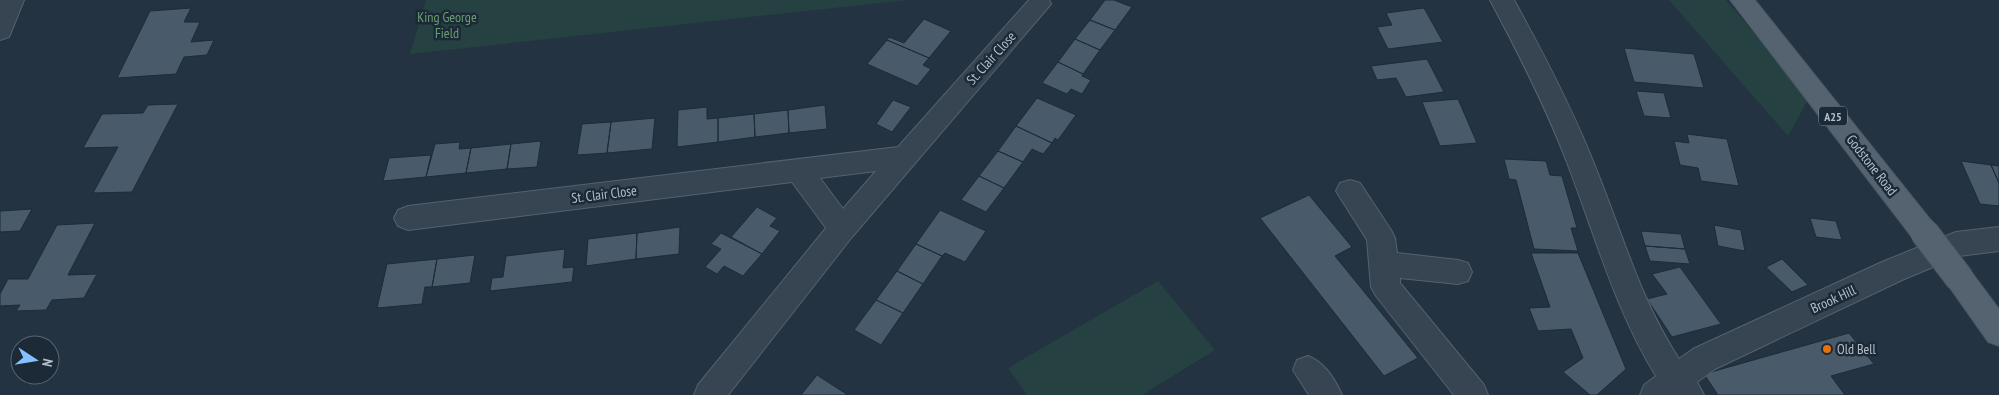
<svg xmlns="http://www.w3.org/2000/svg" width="1999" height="395" font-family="'PT Sans Narrow',sans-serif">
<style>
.green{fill:#254142}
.building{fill:#495a6a;stroke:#1e2b38}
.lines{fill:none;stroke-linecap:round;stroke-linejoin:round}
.minor-casing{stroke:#55626e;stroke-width:2}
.major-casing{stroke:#44505d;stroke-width:2}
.minor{fill:#374451;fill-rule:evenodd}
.major{fill:#556371;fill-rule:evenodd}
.major-bridge-casing{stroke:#44505d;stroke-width:30;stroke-linecap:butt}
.major-bridge{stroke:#556371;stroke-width:28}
.food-dot{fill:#e8710a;stroke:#1c2936;stroke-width:2}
.labels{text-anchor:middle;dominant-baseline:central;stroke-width:5;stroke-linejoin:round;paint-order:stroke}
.shield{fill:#1c2936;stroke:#86929e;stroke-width:1}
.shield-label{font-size:12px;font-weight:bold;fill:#b4bfcb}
.park-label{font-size:14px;fill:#699e70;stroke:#1c2936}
.street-label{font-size:14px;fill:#b4bfcb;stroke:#1c2936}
.poi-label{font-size:14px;fill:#b4bfcb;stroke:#1c2936;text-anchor:start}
</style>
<rect width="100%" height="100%" fill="#233341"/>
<path class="green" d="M 426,0 L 908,0 L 410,54 Z
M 1669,0 L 1726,0 L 1809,98 L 1788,136 Z
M 1158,281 L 1215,350 L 1142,395 L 1027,395 L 1008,368 Z"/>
<path class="building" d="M 1105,0 L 1114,0 L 1132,7 L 1115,30 L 1090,20 Z
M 191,8 L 184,22 L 200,22 L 191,42 L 214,40 L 207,55 L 184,57 L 176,74 L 117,78 L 150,11 Z
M 1424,8 L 1443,42 L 1388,49 L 1377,27 L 1392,25 L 1386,13 Z
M 924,19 L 951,31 L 929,58 L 887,40 L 889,37 L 904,43 Z
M 1090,20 L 1115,30 L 1100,50 L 1075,39 Z
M 1075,39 L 1100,50 L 1083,74 L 1058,62 Z
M 887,40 L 929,58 L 923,65 L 931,69 L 917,86 L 867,64 Z
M 1624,48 L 1694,54 L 1704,88 L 1634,82 Z
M 1427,59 L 1444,92 L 1406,97 L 1396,78 L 1377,80 L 1371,66 Z
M 1058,62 L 1083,74 L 1082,76 L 1091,80 L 1082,94 L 1071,89 L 1067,94 L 1042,83 Z
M 1636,91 L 1664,93 L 1671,118 L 1644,116 Z
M 1037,98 L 1076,115 L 1058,140 L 1055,138 L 1052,143 L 1016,126 Z
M 1458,99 L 1477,143 L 1440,146 L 1422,102 Z
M 893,100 L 911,107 L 892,132 L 876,124 Z
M 178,104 L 132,192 L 93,193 L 118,147 L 83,148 L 102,114 L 143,113 L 148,105 Z
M 825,105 L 827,129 L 789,133 L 788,110 Z
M 707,107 L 707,119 L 718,118 L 718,142 L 677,147 L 678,110 Z
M 788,110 L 789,133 L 755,137 L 754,114 Z
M 754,114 L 755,137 L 718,142 L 718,118 Z
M 655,118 L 652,149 L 607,153 L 611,122 Z
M 611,122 L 607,153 L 577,155 L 582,124 Z
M 1016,126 L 1052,143 L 1043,154 L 1032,149 L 1023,162 L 998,151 Z
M 1687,134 L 1727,139 L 1739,186 L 1701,181 L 1698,168 L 1680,165 L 1674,141 L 1689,143 Z
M 541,141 L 537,167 L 507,169 L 511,144 Z
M 460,142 L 459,149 L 471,148 L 466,173 L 426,177 L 435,144 Z
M 511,144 L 507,169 L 466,173 L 471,148 Z
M 998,151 L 1023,162 L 1004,188 L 979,176 Z
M 431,155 L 426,177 L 383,181 L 389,158 Z
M 1504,159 L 1546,161 L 1550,175 L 1562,176 L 1577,228 L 1571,228 L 1578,251 L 1534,249 L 1516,180 L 1509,179 Z
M 1961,161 L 1991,165 L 1999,183 L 1999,206 L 1980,204 Z
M 1991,165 L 1999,166 L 1999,183 Z
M 979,176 L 1004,188 L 986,212 L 961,200 Z
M 1309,195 L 1352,247 L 1335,256 L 1418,358 L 1384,376 L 1260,218 Z
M 757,207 L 777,218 L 770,226 L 780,231 L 762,254 L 731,237 Z
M 32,209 L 20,231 L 0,232 L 0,211 Z
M 940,210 L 986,231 L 965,262 L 945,253 L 942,256 L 916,244 Z
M 1810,218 L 1836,221 L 1842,240 L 1816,237 Z
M 95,223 L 68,275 L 97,274 L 84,298 L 52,300 L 46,310 L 16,311 L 20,305 L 0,306 L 0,294 L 8,279 L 28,279 L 57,225 Z
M 1714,225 L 1741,230 L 1745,251 L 1718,246 Z
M 680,227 L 679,254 L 636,259 L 637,233 Z
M 1641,231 L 1681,234 L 1685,249 L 1645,246 Z
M 637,233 L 636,259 L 586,266 L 588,239 Z
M 721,233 L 762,254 L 743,276 L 724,266 L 717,274 L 705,267 L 721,249 L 711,244 Z
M 916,244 L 942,256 L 923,284 L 897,271 Z
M 1645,246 L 1685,249 L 1690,264 L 1650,261 Z
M 565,249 L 563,268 L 574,267 L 572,282 L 490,291 L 492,278 L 503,277 L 506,256 Z
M 1531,253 L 1578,253 L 1626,369 L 1597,395 L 1590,395 L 1563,372 L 1583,358 L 1571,329 L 1538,331 L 1529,308 L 1550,307 Z
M 475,255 L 470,283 L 432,287 L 437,259 Z
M 437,259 L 432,287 L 425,287 L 422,304 L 377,308 L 387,264 Z
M 1782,259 L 1808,285 L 1792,292 L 1766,267 Z
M 1680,267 L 1721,324 L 1672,337 L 1647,299 L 1667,294 L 1652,274 Z
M 897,271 L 923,284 L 903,313 L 876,300 Z
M 876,300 L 903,313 L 881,345 L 854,330 Z
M 1849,333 L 1874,364 L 1831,376 L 1845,395 L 1718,395 L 1704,374 Z
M 817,375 L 848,395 L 801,395 Z"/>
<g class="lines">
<defs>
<path id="minor" d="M 0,0 L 24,0 L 9,37 L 0,40 Z
M 1029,0 L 1049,0 L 1051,4 L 852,237 L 728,395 L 694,395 L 698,385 L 826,228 L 792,182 L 408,230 L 398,226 L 394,218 L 398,210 L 408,206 L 898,147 ZM 876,171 L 843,209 L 820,178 Z
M 1490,0 L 1514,0 C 1545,56 1574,112 1597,171 C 1623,236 1641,301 1679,359 L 1693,349 L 1882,262 L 1946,236 L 1956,232 L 1999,227 L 1999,251 L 1959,256 L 1902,280 L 1715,369 L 1697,382 L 1704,395 L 1640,395 L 1644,385 L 1656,376 C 1617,313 1597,242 1571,173 C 1549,113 1520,56 1490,0 Z
M 1350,180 L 1360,183 L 1391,230 L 1395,238 L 1397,253 L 1458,260 L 1468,263 L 1472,272 L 1468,281 L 1458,284 L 1400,278 L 1400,283 L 1484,385 L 1488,395 L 1454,395 L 1376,296 L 1371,287 L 1367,240 L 1336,191 L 1340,183 Z
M 1308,356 C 1324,362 1335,379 1342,395 L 1309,395 L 1293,370 L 1297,360 Z"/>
<path id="major" d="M 1730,0 L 1755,0 L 1934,224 L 1938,232 L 1934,240 L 1924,244 L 1914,240 Z
M 1960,267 L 1970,270 L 1999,309 L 1999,346 L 1988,342 L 1950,288 L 1946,279 L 1950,270 Z"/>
</defs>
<use href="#minor" class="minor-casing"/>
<use href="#major" class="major-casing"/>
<use href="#minor" class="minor"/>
<use href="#major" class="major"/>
<defs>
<path id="major-bridge" d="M 1924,232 L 1960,279"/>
</defs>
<use href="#major-bridge" class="major-bridge-casing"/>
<use href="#major-bridge" class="major-bridge"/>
</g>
<circle class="food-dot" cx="1827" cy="349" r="5"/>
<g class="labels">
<rect class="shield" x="1819" y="106.5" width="28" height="19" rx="4"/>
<g class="shield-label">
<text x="1833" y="116">A25</text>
</g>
<g class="park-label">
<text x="447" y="17">King George<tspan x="447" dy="16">Field</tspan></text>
</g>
<g class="street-label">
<text transform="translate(991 58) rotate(-48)">St. Clair Close</text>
<text transform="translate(1872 165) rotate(52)">Godstone Road</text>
<text transform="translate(604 194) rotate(-7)">St. Clair Close</text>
<text transform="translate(1833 299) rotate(-25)">Brook Hill</text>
</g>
<g class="poi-label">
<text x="1837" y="349">Old Bell</text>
</g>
</g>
<g transform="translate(35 360) rotate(102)"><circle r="24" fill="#1c2936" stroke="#596572"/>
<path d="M0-4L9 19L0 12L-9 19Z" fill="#85c0ff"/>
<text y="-8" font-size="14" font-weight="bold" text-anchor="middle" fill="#b4bfcb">N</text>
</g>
</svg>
